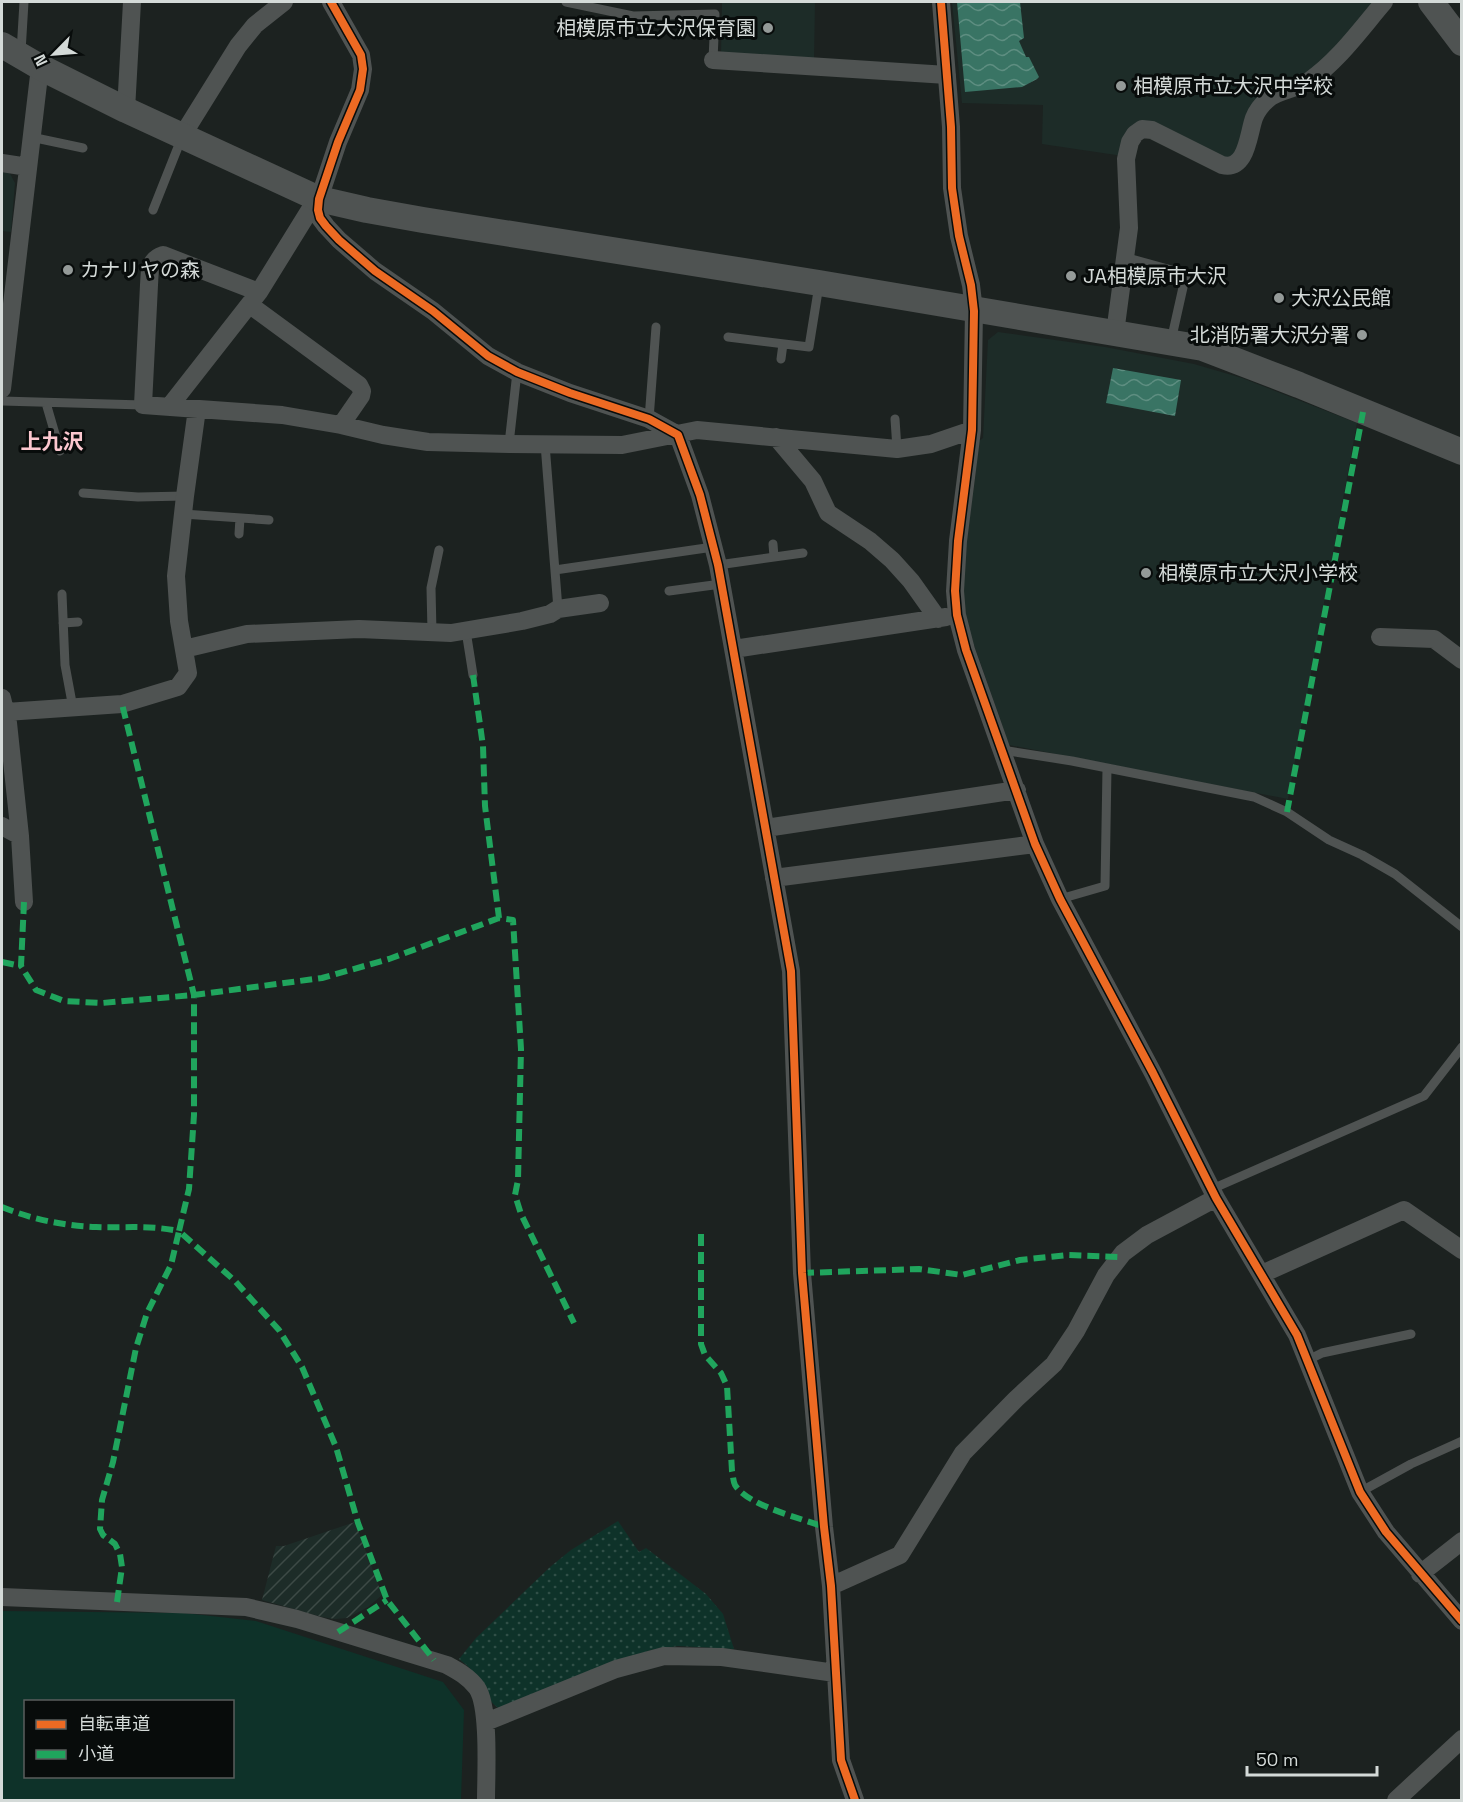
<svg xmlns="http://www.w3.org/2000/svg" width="1463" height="1802" font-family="'Space Grotesk','Noto Sans JP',sans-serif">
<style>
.built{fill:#1d2c28}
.industrial{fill:url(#industrial-furrows)}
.green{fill:#0e3229;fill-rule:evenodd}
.garden{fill:url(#garden-dots)}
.water{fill:url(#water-waves)}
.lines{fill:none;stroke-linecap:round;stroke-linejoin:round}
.lane{stroke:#4f5352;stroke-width:9}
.street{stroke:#4f5352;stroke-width:18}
.secondary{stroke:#4f5352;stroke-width:26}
.quiet{stroke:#20a55d;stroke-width:6;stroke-dasharray:12 6;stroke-linecap:butt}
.cycleway-casing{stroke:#080c0b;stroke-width:11}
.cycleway{stroke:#ed6a23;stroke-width:8}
.poi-dot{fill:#949a98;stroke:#080c0b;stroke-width:2}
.labels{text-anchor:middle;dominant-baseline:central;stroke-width:6;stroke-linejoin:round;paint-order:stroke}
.poi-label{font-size:20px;fill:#d4dad8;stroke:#080c0b;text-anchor:start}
.neighbourhood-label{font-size:21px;font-weight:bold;fill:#fbc7cf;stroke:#080c0b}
</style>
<defs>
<pattern id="industrial-furrows" width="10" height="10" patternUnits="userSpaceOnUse" patternTransform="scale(1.5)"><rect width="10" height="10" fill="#1d2c28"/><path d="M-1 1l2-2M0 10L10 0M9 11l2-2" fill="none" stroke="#3d4a46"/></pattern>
<pattern id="garden-dots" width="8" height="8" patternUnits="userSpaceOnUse" patternTransform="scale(1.5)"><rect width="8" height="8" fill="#0e3229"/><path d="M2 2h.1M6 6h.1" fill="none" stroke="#304f47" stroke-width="1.8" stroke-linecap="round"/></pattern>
<pattern id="water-waves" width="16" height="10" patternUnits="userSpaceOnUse" patternTransform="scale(1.5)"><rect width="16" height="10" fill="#397464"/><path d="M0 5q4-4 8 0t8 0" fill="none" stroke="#5e8e81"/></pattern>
</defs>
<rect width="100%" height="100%" fill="#1c2220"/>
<path class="built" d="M 722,2 L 815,2 L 814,61 L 721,54 Z
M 952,2 L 1376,2 L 1317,69 L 1260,95 L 1234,156 L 1226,160 L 1146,122 L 1123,156 L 1042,144 L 1043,105 L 962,103 Z
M 2,169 L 8,170 L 15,183 L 11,232 L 2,231 Z
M 998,332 L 1105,347 L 1194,364 L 1242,378 L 1357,423 L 1288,799 L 1009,745 L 967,625 L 963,592 L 964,554 L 974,487 L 979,441 L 983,438 L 988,340 Z"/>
<path class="industrial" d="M 355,1522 L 382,1595 L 368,1607 L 347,1618 L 335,1619 L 322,1617 L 262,1600 L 276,1546 L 284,1546 Z"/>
<path class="green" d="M 2,1611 L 184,1613 L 256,1621 L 443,1682 L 464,1710 L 461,1800 L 2,1800 ZM 26,1702 L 232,1702 L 232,1776 L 26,1776 Z"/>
<path class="garden" d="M 618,1521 L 639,1552 L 646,1548 L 706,1594 L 723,1614 L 734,1649 L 678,1646 L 651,1650 L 500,1709 C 489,1702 489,1697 483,1685 C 478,1675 468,1666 459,1659 L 476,1638 L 550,1567 L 571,1550 Z"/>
<path class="water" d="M 957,2 L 1020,2 L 1024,38 L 1019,41 L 1026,57 L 1029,57 L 1039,77 L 1037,79 L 1022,87 L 965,92 Z
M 1113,368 L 1181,380 L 1175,416 L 1106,403 Z"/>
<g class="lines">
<path class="lane" d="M 566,2 L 633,16 L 715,14 L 713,60
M 21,52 L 24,2
M 31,137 L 83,148
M 153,210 L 182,137
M 1124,257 L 1186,274 L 1171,341
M 728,337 L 809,347 L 819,285
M 781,359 L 783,344
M 2,401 L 143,405
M 46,403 L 60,451
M 649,419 L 656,327
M 895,419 L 897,449
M 509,444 L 517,372
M 545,444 L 558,609
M 83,493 L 138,497 L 185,496
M 183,514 L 269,520
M 239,534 L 240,518
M 773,544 L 774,557
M 718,565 L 803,553
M 555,570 L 713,547
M 669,591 L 721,584
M 62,594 L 65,665 L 73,708
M 63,623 L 78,622
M 466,631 L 473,675
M 432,632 L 431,588 L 439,550
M 1002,750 L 1072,761 L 1254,797 L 1287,812 L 1329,840 L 1362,855 L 1395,874 L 1462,927
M 1060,899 L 1105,886 L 1107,768
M 1212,1189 L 1424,1096 L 1462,1047
M 1308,1360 L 1322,1353 L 1411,1334
M 1360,1492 L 1411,1464 L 1462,1441"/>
<path class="street" d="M 331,2 L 361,55 L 363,69 L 360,90 L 338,142 L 319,199 L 318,210 L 320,218 L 326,226 L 339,240 L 375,271 L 433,311 L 488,356 L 517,372 L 570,393 L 649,419 L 678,435 L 700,495 L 718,565 L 791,971 L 802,1273 L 824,1527 L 831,1586 L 841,1760 L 855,1800
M 941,2 L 951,127 L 952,188 L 959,236 L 971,285 L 974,311 L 972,430 L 958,541 L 955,591 L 957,615 L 966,650 L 1035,844 L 1060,899 L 1153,1073 L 1216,1198 L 1297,1335 L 1360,1492 L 1386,1532 L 1462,1621
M 713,60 L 947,75
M 126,110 L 132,2
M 182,136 L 238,46 L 255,25 L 284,2
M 2,163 L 28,167
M 259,292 L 163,255 C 148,260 150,272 149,285 L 143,405 L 282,415 L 341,425 L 383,435 L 428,442 L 509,444 L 622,445 L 697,430 L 897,449 L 931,444 L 972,430
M 250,305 L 359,385 L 362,391 L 361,396 L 341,425
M 1115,333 L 1129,228 L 1126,159 L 1130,142 L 1135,134 L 1142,129 L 1152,130 L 1222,165 C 1247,171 1248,135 1254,118 C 1256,112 1262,104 1267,100 C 1275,91 1297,89 1309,81 C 1339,60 1360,30 1384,2
M 2,389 L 40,67
M 169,407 L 259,292 L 311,208 L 319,199
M 776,437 L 813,481 L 828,513 L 870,541 L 892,560 L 911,581 L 938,619
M 1380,637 L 1434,639 L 1462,660
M 184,649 L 247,634 L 359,629 L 451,633 L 522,621 L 550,614 L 558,609 L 600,603
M 734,649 L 946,617
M 2,698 L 8,723 L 20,836 L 24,902
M 6,712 L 122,704 L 178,687 L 188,673 L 179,621 L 176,576 L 185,496 L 197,409
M 2,826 L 20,836
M 766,828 L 1017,790
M 774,878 L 1035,844
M 1262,1274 L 1404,1210 L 1462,1250
M 1420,1574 L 1462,1541
M 831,1586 L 900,1555 L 963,1453 L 1016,1399 L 1054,1364 L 1076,1331 L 1106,1275 L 1123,1253 L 1147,1235 L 1216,1198
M 2,1597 L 246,1607 L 297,1619 L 447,1665 C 458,1671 469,1677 477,1688 C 490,1707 486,1776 486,1800
M 486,1722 L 616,1669 L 664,1656 L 722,1657 L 835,1673
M 1396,1800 L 1462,1739"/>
<path class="secondary" d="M 1431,2 L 1462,43
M 2,45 L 40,67 L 126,110 L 319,199 L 367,210 L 423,220 L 819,283 L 1203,348 L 1299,385 L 1462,452"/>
<path class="quiet" d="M 473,675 L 483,746 L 485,806 L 499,918 L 513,920 L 521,1049 L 518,1180 L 515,1195 L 521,1214 L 574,1323
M 1287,812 L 1363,412
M 24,902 L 21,966 L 36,990 L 64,1001 L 102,1003 L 194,995 L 322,978 L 389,959 L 499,918
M 2,962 L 21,966
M 2,1207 C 31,1219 64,1226 96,1227 C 127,1228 148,1225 179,1231 L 189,1189 L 194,1115 L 194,995 L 122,704
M 701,1234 L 701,1344 L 705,1355 L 721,1373 L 727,1386 L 732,1471 C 733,1475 733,1481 735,1485 C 748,1506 801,1518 824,1527
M 802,1273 L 919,1269 L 962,1275 L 1020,1260 L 1068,1255 L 1120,1257
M 117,1602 L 122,1567 L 120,1554 L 115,1544 L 103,1535 L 100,1529 L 102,1500 L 113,1462 L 136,1348 L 147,1313 L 171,1265 L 179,1231 L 235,1281 L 279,1330 L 302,1367 L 336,1447 L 358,1523 L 387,1600 L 434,1660
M 338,1632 L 387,1600"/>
<defs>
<path id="cycleway" d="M 331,2 L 361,55 L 363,69 L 360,90 L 338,142 L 319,199 L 318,210 L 320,218 L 326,226 L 339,240 L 375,271 L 433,311 L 488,356 L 517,372 L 570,393 L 649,419 L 678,435 L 700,495 L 718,565 L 791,971 L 802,1273 L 824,1527 L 831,1586 L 841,1760 L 855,1800
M 941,2 L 951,127 L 952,188 L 959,236 L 971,285 L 974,311 L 972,430 L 958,541 L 955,591 L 957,615 L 966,650 L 1035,844 L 1060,899 L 1153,1073 L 1216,1198 L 1297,1335 L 1360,1492 L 1386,1532 L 1462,1621"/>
</defs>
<use href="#cycleway" class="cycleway-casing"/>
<use href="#cycleway" class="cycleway"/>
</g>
<g class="poi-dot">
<circle cx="768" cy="28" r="6"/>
<circle cx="1121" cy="86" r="6"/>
<circle cx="68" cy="270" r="6"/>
<circle cx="1071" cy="276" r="6"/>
<circle cx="1279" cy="298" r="6"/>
<circle cx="1362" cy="335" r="6"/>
<circle cx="1146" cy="573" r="6"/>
</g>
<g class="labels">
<g class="poi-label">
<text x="756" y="28" text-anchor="end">相模原市立大沢保育園</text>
<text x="1133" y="86">相模原市立大沢中学校</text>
<text x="80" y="270">カナリヤの森</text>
<text x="1083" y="276">JA相模原市大沢</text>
<text x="1291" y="298">大沢公民館</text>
<text x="1350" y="335" text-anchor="end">北消防署大沢分署</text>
<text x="1158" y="573">相模原市立大沢小学校</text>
</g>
<g class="neighbourhood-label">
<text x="52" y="441">上九沢</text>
</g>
</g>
<rect width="1463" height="1802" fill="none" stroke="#d4dad8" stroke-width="6"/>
<rect x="24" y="1700" width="210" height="78" fill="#080c0b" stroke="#5a5e5d" stroke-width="1.5"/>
<rect x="36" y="1720" width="30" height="9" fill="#ed6a23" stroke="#5a5e5d" stroke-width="1.5"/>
<text x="78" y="1730" font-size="18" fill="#d4dad8">自転車道</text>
<rect x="36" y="1750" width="30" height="9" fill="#20a55d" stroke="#5a5e5d" stroke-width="1.5"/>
<text x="78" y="1760" font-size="18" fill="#d4dad8">小道</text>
<g transform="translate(54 54) rotate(245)" stroke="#080c0b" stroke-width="4.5" paint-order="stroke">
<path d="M0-4.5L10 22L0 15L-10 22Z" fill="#d4dad8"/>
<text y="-9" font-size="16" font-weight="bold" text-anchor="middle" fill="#d4dad8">N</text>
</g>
<path d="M1247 1766v9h130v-9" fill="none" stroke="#d4dad8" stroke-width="3"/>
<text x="1256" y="1766" font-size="18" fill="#d4dad8" stroke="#080c0b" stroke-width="4.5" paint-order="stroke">50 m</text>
</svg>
